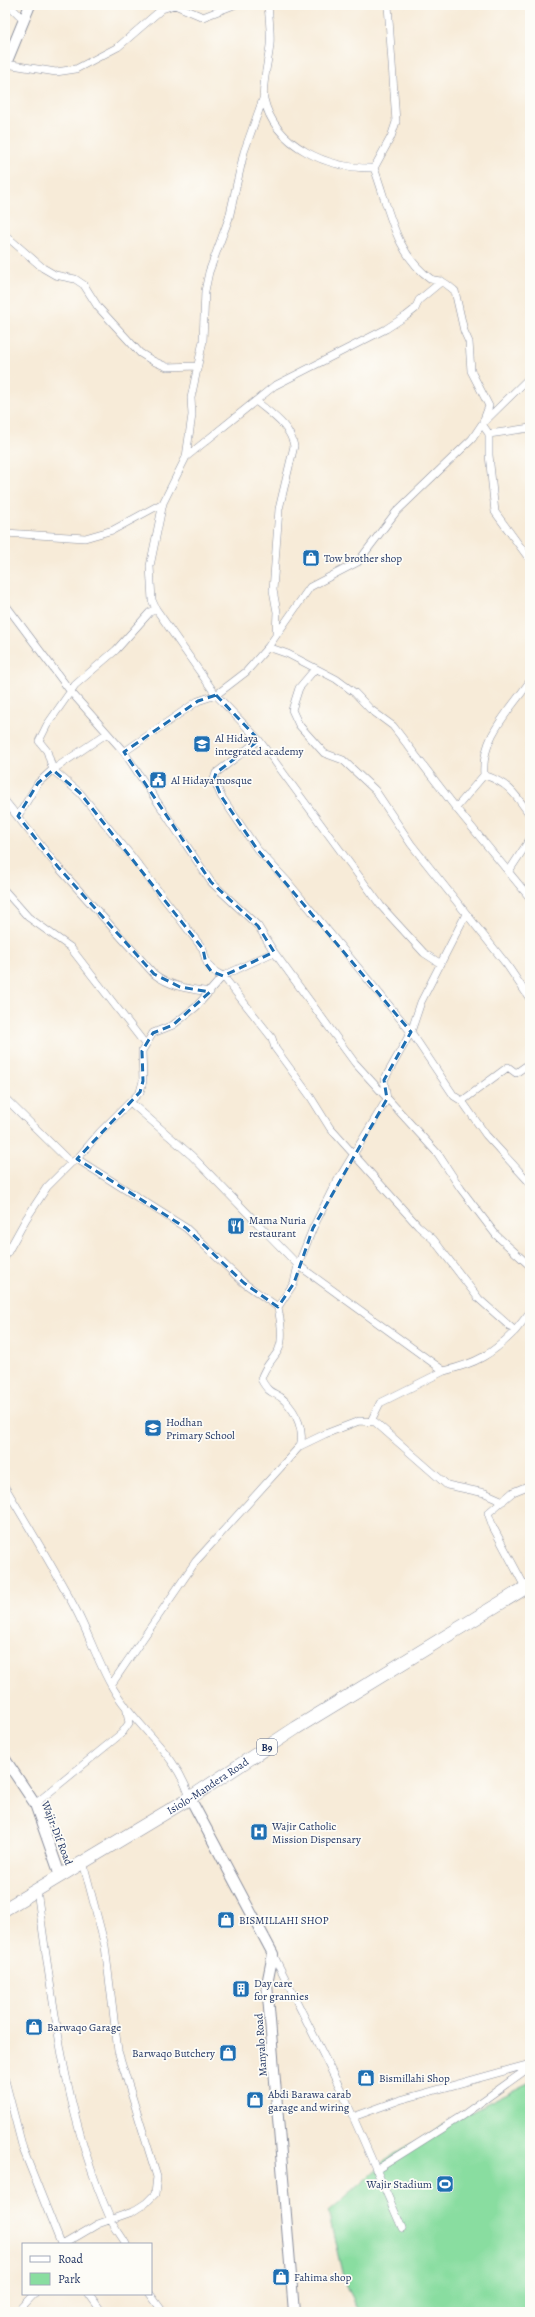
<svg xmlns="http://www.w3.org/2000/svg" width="535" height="2317" font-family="Alegreya,serif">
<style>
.green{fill:#89dda0;stroke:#52867f}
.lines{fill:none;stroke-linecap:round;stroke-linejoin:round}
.street-casing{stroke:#898d9b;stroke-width:8}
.secondary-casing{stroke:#898d9b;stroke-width:12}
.highway-casing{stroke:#898d9b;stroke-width:14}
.street{stroke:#fff;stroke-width:7}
.secondary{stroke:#fff;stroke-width:10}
.highway{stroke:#fff;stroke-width:13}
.marked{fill:none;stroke:#1f6fb2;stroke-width:3;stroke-dasharray:8 5;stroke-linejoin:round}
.labels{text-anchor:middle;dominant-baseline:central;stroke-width:3.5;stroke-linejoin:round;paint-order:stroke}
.shield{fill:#fdfcf7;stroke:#5f6c8c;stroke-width:1}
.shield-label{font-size:10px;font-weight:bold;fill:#1b2f5e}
.poi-label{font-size:11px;fill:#1b2f5e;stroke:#fdfcf7;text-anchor:start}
.street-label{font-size:11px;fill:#1b2f5e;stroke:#fdfcf7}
</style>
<rect width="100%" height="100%" fill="#fdfcf7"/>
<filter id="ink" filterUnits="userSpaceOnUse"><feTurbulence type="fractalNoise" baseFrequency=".025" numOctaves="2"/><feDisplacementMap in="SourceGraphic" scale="8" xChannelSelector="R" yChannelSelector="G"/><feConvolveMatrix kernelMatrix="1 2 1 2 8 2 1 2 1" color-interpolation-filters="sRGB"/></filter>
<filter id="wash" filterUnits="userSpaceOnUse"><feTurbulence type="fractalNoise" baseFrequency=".012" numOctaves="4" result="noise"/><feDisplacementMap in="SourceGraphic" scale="16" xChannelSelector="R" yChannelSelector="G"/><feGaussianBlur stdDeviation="0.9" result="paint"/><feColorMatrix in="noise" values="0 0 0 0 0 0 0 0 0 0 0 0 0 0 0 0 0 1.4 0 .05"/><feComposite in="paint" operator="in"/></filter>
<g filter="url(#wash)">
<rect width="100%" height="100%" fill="#f7ebd8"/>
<path class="green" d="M 530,2082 L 530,2312 L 360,2312 L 344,2281 L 328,2212 L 393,2155 L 455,2119 Z"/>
</g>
<g filter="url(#ink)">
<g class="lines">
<defs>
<path id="street" d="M 9,5 L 23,19
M 175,5 L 203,17 L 234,5
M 268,5 C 269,18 271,32 270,45 C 269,58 261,88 264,99 C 275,147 329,169 374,168
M 6,64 L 56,72 L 76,69 L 118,47 L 162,9 L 174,5
M 264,96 L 244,152 L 229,218 L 209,272 L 205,291 L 203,341 L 191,398 L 192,415 L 186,457 L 163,503 L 150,566 L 152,600 L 156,609 L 150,612 L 116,650 L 75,685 L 47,725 L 39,741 L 47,751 L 53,770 L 80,793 L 129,853 L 203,949 C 206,964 209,970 223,976 L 272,1038 L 275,1048 L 310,1096 L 330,1128 L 418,1226 L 433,1239 L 479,1299 L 515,1331 L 530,1312
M 374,168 C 389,207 394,253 431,279 C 435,281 440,280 443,282 C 447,284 451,288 455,291 L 464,331 L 469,342 L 471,371 L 489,406 L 483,422
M 374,168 L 391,137 L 396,122 L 388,5
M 5,235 L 43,268 L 55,275 L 75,279 L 84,285 L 98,307 L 140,353 L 153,361 L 167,367 L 197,366
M 256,401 C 271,414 290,425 294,446 L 279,509 L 273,590 L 277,612 L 276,635
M 482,424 L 489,434 L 489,455 L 495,512 L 530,560
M 489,434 L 530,428
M 186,457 L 274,386 L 386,329 L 406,316 L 415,309 L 419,300 L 442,281
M 5,533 L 85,538 L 113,530 L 163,503
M 5,604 L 71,692 L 124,752 L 211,882 L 258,926 L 274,952 L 355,1063 L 438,1154 L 461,1189 L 496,1235 L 530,1266
M 156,609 L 216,695 L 259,740 L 381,906 L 424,953 L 441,964
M 268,647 L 288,654 L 336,679 L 355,693 L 370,709 L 393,726 L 456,808 L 530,898
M 315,669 L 299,688 L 292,710 L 299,725 L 324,753 L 343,760 L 375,790 L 411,844 L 507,965 L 530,999
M 259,740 L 216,773 L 214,779 L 221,796 L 257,849 L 287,881 L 411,1032 L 454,1096 L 462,1101 L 486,1135 L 530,1183
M 124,752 L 198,701 L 216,695 L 246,672 L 268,647 L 310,587 L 358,562 L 396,512 L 472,439 L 482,424 L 530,377
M 484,775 C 481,736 509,712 530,681
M 5,801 L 58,867 L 154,974 C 171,987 189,989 210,992
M 456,808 L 484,775 C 509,783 515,794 530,815
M 18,816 L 38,783 L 51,771 L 106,734
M 509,871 L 530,839
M 5,891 L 28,917 L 70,947 L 145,1044
M 466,914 L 421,1002 L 411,1032 L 384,1080 L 387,1099 L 333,1188 L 313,1228 L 298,1265 L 444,1371 C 477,1363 491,1355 515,1331
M 5,1098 L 71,1163
M 462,1101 L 508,1067 L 516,1073 L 530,1063
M 77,1159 L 186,1228 L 244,1283 L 278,1307
M 5,1257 L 26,1219 L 47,1187 L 71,1163 L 77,1159 L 100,1132 L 140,1092 L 143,1081 L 142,1051 L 153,1033 L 173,1025 L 196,1007 L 223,976 L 274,952
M 371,1421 L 380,1403 L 444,1371
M 300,1446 L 325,1434 L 359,1421 L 375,1422 L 447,1485 L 485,1493 L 503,1501
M 5,1487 C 29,1527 53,1567 75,1608 C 88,1632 97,1660 111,1685 C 134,1726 176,1751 190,1798
M 525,1587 L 493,1527 L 488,1513 L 513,1492 L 530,1485
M 111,1685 L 196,1561 L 300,1446 C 305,1431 296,1412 285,1401 C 275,1390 271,1398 261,1379 C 265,1365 274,1359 279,1349 C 284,1336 280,1320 278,1307 L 294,1283 L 298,1265 L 192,1156 L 130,1102
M 35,1804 L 122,1733 L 129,1723 L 126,1706
M 37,1890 C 53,2002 64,2114 110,2218 C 114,2227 121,2235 126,2244
M 273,1954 L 343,2094 L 402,2228
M 5,2080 L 23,2149 L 61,2244
M 353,2117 L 400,2100 L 530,2064
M 376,2170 L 463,2115 L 530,2067
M 64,2244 L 98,2224 L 132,2212 L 146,2203 L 155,2194 L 157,2177 L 118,2051 L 105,1946 L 83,1862
M 89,2294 L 102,2312
M 150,2294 L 163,2312
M 17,2312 L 34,2294"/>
<path id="secondary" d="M 5,66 L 30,5
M 5,1759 L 35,1804 L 60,1875
M 190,1798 L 273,1954 L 267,1984 L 294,2312"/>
<g id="highway">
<path id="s1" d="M 5,1909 L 190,1798 L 296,1728 L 530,1585"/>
</g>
</defs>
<use href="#street" class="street-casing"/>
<use href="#secondary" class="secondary-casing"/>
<use href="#highway" class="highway-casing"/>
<use href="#street" class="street"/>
<use href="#secondary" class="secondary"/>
<use href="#highway" class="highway"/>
</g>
</g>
<path class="marked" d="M 216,695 L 259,740 L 216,773 L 214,779 L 221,796 L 257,849 L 411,1032 L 384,1080 L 387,1099 L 313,1228 L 294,1283 L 278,1307 L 244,1283 L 186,1228 L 77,1159 L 140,1092 L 143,1081 L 142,1051 L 153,1033 L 173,1025 L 210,992 L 180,987 L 154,974 L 58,867 L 18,816 L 38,783 L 53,770 L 80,793 L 203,949 L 206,964 L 211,971 L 223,976 L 274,952 L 258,926 L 211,882 L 124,752 L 198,701 Z"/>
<defs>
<symbol id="shop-square" viewBox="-11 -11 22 22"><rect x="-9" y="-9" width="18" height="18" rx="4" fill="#1f6fb2" stroke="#fdfcf7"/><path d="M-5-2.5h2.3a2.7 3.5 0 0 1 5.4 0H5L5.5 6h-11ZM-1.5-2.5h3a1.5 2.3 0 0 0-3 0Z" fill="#fff"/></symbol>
<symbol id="school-square" viewBox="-11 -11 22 22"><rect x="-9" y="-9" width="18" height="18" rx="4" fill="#1f6fb2" stroke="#fdfcf7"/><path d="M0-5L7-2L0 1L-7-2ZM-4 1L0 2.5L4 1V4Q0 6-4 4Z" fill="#fff"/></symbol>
<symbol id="civic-square" viewBox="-11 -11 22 22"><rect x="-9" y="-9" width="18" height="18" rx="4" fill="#1f6fb2" stroke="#fdfcf7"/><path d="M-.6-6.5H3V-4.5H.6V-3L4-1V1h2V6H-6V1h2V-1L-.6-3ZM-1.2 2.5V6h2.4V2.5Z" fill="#fff"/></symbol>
<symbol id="restaurant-square" viewBox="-11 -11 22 22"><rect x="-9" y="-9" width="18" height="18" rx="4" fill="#1f6fb2" stroke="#fdfcf7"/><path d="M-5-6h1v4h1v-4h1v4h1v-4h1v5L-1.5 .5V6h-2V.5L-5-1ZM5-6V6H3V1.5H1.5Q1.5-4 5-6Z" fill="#fff"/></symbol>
<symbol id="hospital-square" viewBox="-11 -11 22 22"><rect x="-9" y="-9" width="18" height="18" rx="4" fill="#1f6fb2" stroke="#fdfcf7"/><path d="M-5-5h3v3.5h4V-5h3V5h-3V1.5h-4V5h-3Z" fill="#fff"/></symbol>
<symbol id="building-square" viewBox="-11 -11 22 22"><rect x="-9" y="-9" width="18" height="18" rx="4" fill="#1f6fb2" stroke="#fdfcf7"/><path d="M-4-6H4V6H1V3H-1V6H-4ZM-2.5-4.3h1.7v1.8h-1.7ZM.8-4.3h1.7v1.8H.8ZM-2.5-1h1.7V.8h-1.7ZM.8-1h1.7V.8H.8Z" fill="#fff"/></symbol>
<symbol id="stadium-square" viewBox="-11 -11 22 22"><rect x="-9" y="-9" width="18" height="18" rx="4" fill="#1f6fb2" stroke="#fdfcf7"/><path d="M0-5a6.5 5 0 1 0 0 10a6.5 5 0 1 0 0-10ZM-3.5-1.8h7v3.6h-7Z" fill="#fff"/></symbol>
</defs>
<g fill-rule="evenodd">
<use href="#shop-square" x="301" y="548" width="20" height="20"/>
<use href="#school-square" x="192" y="734" width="20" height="20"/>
<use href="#civic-square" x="148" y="770" width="20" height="20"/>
<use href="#restaurant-square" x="226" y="1216" width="20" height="20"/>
<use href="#school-square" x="143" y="1418" width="20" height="20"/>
<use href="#hospital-square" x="249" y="1822" width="20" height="20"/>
<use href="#shop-square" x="216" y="1910" width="20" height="20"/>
<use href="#building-square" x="231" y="1979" width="20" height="20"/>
<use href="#shop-square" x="24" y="2017" width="20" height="20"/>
<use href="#shop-square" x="218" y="2043" width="20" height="20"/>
<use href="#shop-square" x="356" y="2068" width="20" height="20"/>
<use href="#shop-square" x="245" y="2090" width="20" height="20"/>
<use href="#stadium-square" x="435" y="2174" width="20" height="20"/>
<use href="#shop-square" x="271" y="2267" width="20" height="20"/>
</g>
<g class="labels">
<rect class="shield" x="257" y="1739" width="20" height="16" rx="3"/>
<g class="shield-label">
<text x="267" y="1747">B9</text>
</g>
<g class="poi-label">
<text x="324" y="558">Tow brother shop</text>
<text x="215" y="738">Al Hidaya<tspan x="215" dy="13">integrated academy</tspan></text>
<text x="171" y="780">Al Hidaya mosque</text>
<text x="249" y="1220">Mama Nuria<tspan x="249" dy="13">restaurant</tspan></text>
<text x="166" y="1422">Hodhan<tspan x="166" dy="13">Primary School</tspan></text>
<text x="272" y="1826">Wajir Catholic<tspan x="272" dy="13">Mission Dispensary</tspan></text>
<text x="239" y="1920">BISMILLAHI SHOP</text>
<text x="254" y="1983">Day care<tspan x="254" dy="13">for grannies</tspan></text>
<text x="47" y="2027">Barwaqo Garage</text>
<text x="215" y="2053" text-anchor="end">Barwaqo Butchery</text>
<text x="379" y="2078">Bismillahi Shop</text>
<text x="268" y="2094">Abdi Barawa carab<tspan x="268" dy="13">garage and wiring</tspan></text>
<text x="432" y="2184" text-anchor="end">Wajir Stadium</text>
<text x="294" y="2277">Fahima shop</text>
</g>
<g class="street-label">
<text stroke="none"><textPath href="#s1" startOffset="237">Isiolo-Mandera Road</textPath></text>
<text transform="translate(57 1833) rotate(69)">Wajir-Dif Road</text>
<text transform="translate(261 2045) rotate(-94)">Manyalo Road</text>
</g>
</g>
<rect width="535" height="2317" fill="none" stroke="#fdfcf7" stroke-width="20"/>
<rect x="22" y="2243" width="130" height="52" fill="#fdfcf7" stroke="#a3aaba"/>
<rect x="30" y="2256" width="20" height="6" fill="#ffffff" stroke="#a3aaba"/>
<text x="58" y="2263" font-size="12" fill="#1b2f5e">Road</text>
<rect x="30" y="2273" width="20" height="12" fill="#89dda0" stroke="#a3aaba"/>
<text x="58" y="2283" font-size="12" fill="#1b2f5e">Park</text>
</svg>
